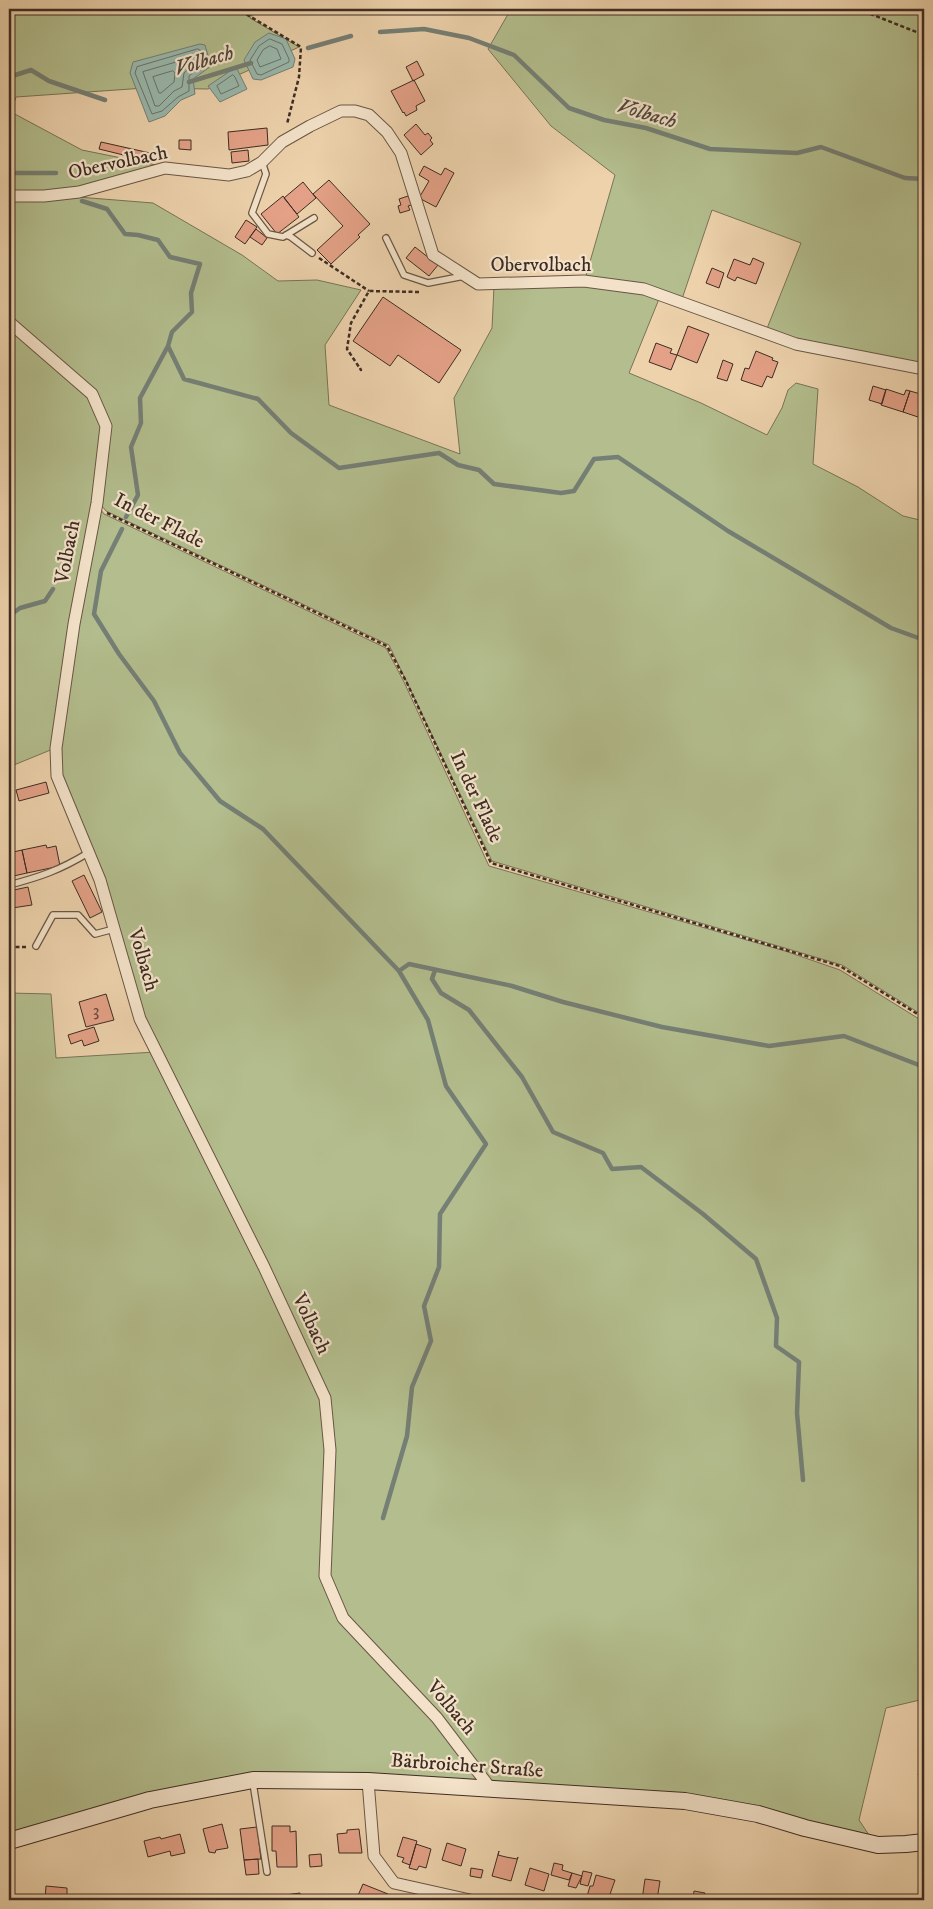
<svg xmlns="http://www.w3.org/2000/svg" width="933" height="1909" font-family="'IM FELL DW Pica',serif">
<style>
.green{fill:#b3bd8d;stroke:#787458}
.water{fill:#99b7ab;stroke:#757f75}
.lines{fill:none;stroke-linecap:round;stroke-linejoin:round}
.shore{stroke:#6c7267;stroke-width:1}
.stream{stroke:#757f75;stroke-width:4.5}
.building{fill:#e4a187;stroke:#3e2c23}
.lane-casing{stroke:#6a5645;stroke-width:8}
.street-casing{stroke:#6a5645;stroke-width:13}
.secondary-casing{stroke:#3e2c23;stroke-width:18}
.path{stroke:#3e2c23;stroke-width:2.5;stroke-dasharray:4 2.5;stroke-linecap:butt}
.lane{stroke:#f3e2c9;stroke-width:5.5}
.street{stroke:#f3e2c9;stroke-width:11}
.secondary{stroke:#f3e2c9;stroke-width:16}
.labels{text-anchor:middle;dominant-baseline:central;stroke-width:4.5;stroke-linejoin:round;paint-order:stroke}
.number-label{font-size:18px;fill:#68493c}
.street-label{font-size:20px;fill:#3e2c23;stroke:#f3e2c9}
.water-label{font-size:21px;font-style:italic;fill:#50483e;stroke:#f3e2c9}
</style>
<rect width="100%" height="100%" fill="#edd2ac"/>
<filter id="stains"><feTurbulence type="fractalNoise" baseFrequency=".004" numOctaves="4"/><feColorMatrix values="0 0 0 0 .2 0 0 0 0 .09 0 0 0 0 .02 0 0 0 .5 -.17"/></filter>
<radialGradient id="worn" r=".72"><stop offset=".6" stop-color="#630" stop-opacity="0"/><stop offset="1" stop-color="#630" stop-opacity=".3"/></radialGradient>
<path class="green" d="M 9,9 L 268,9 L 252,15 L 250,18 L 299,47 L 208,89 L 145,88 L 16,97 L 11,112 L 82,150 L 156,165 L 78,189 L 9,193 Z
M 511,9 L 924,9 L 924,366 L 797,343 L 766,331 L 801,243 L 712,210 L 682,299 L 585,279 L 615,175 L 551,126 L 488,49 Z
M 78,197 L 153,203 L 242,255 L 278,281 L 317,280 L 361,290 L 325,345 L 329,405 L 460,454 L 454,398 L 492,328 L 494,286 L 583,284 L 623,289 L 659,299 L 629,373 L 701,403 L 767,435 L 782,408 L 788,390 L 796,383 L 818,389 L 813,464 L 858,487 L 903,516 L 924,521 L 924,597 L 922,601 L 924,602 L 924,1016 L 842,965 L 492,861 L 389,645 L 106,511 L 99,502 L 109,426 L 94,392 L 9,318 L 9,199 Z
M 9,324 L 90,395 L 103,427 L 96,502 L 53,749 L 9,767 Z
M 98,506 L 104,514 L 386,648 L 404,682 L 489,866 L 785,951 L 840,970 L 924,1022 L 924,1699 L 886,1708 L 859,1820 L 875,1844 L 697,1800 L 496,1785 L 346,1613 L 328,1574 L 328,1394 L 144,1019 L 60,775 L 60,748 Z
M 9,993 L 51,994 L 56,1058 L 155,1052 L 323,1398 L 327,1450 L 322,1546 L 342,1620 L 490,1785 L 252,1776 L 9,1838 Z"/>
<path class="water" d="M 269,33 L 286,39 L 295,59 L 293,67 L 261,80 L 253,79 L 244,60 L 255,42 Z
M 200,44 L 205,45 L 211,66 L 193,79 L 195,94 L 181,100 L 165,116 L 149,122 L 130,73 L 133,62 Z
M 236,67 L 247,89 L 220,102 L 208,86 Z"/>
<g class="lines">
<path class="shore" d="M 270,39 L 282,44 L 289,59 L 289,62 L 261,75 L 257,74 L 250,60 L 259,46 Z
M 270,46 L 277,49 L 281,59 L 260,67 L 257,60 L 263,50 Z
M 198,49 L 201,51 L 204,63 L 189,76 L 189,91 L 178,97 L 162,111 L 152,114 L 135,73 L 137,67 Z
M 194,57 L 197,58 L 197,61 L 184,73 L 182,87 L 174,91 L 159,106 L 155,106 L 143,72 Z
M 173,71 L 175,73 L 174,82 L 161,93 L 159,93 L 153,77 Z
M 233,75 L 235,77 L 239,86 L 221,94 L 217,86 Z"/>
<path class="stream" d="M 380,32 L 424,29 L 469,38 L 514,55 L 569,108 L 604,120 L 646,128 L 710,149 L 797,153 L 821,147 L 905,178 L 924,179
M 308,48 L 351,36
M 9,77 L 31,70 L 49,81 L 105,100
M 189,82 L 251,63
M 9,173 L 56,173
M 82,201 L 107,209 L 125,234 L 138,235 L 158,240 L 170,257 L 200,264 L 191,293 L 192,312 L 172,332 L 168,346 L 140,398 L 141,423 L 131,447 L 138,495 L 126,517
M 168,346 L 184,379 L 258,399 L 291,433 L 339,468 L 439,453 L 458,465 L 479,470 L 494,484 L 561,493 L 574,491 L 594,459 L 618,457 L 728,531 L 891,628 L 924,640
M 122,529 L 101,571 L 94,614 L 119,654 L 154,701 L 180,753 L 220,801 L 263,829 L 399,971 L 428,1020 L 446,1086 L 486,1144 L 440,1214 L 439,1267 L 424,1306 L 431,1341 L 412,1387 L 407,1436 L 383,1518
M 9,616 L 20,608 L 45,601 L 53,589
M 435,970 L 432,979 L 441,993 L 469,1010 L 522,1077 L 553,1132 L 603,1153 L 612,1169 L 641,1167 L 703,1214 L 756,1259 L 777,1318 L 776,1346 L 799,1362 L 797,1413 L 803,1480
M 399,971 L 409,964 L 512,986 L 563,1002 L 662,1027 L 769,1046 L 844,1036 L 924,1067"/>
</g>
<path class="building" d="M 417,61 L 424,75 L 413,81 L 406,67 Z
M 414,80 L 425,101 L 416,106 L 417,110 L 406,116 L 404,112 L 403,113 L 391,91 Z
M 416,124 L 425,135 L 428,133 L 432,138 L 430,140 L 433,144 L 421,155 L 404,135 Z
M 267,128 L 268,145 L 229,150 L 228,132 Z
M 179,140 L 191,140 L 191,150 L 179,149 Z
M 101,142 L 150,153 L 148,161 L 99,149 Z
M 248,150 L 249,161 L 232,163 L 231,152 Z
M 424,166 L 441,175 L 445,168 L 454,173 L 436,207 L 419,198 L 429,181 L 419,175 Z
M 329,180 L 370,224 L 358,235 L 360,237 L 331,264 L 317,250 L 343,226 L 313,194 Z
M 303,182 L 316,198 L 297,214 L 284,198 Z
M 283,196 L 299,217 L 277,234 L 261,214 Z
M 408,196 L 412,205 L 408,206 L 410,210 L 400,213 L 398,206 L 401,205 L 399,199 Z
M 246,220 L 257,227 L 245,244 L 235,237 Z
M 256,229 L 267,238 L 262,245 L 250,237 Z
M 415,247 L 438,265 L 429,276 L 406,258 Z
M 753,258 L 764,263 L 756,284 L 737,277 L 735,281 L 727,277 L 734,259 L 750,265 Z
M 712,268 L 724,273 L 719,288 L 706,283 Z
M 383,297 L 461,350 L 439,383 L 398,355 L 390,366 L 353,341 Z
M 688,326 L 709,334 L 697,363 L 677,355 Z
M 656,343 L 672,349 L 670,353 L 677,355 L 671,370 L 649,362 Z
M 756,351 L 773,358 L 772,360 L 778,362 L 772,378 L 767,376 L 762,387 L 741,380 L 745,368 L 749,369 Z
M 723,360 L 733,364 L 727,381 L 717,378 Z
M 873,386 L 886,390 L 882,404 L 869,400 Z
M 886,389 L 904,395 L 906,390 L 910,391 L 903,412 L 881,405 Z
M 910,391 L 924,395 L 924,419 L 903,412 Z
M 46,782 L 49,793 L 19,801 L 16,790 Z
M 46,845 L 47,848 L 56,846 L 60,866 L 27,873 L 22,850 Z
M 22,850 L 27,873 L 9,877 L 9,853 Z
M 84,875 L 102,912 L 90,918 L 72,881 Z
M 28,887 L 32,905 L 12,908 L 9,891 Z
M 106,994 L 114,1020 L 86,1027 L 79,1002 Z
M 94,1027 L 99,1041 L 84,1046 L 82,1040 L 71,1044 L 68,1035 Z
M 924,1771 L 924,1791 L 918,1774 Z
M 222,1824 L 228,1848 L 216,1850 L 215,1853 L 209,1852 L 203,1829 Z
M 272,1826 L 290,1826 L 290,1832 L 296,1831 L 297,1867 L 277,1867 L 276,1851 L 272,1851 Z
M 257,1827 L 261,1859 L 244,1860 L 240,1829 Z
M 359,1829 L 362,1853 L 339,1853 L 337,1834 L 347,1833 L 347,1830 Z
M 180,1834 L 185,1853 L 171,1856 L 170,1851 L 148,1857 L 144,1841 L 160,1837 L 161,1839 Z
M 403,1837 L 417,1841 L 410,1865 L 402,1862 L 404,1858 L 397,1856 Z
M 447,1843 L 466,1849 L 461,1866 L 442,1860 Z
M 416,1844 L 431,1849 L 426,1868 L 419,1866 L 417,1870 L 409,1868 Z
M 499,1851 L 498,1855 L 506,1857 L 517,1859 L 518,1857 L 511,1881 L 492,1876 Z
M 321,1854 L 322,1866 L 310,1867 L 309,1855 Z
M 258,1859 L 259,1874 L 246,1875 L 244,1860 Z
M 554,1863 L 563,1865 L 562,1870 L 572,1873 L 569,1880 L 551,1875 Z
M 471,1868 L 483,1870 L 481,1878 L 470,1876 Z
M 530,1868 L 549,1874 L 544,1891 L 525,1885 Z
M 583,1871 L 592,1873 L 588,1886 L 580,1884 Z
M 572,1873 L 582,1876 L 576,1888 L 568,1886 Z
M 596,1875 L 615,1880 L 608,1900 L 586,1900 L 590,1886 L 593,1886 Z
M 645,1879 L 660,1881 L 657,1900 L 642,1900 Z
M 363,1884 L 388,1894 L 386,1900 L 356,1900 Z
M 46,1886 L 67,1888 L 67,1900 L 45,1900 Z
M 694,1891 L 705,1893 L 704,1900 L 693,1899 Z
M 300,1893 L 301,1900 L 286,1900 L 285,1895 Z"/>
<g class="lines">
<defs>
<path id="lane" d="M 262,162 L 266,174 L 252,213 L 268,234 L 283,237 L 314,218
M 286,235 L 291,237 L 312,253
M 386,238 L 404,275 L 428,283 L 464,276
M 9,885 C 40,877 60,870 88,853
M 36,946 L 53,915 L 78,915 L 95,934 L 114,929
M 253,1783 L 267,1872"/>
<path id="street" d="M 9,196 L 44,196 L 79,192 L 165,168 L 229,175 L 247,171 L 262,162 L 282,142 L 310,126 L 341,111 L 355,111 L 369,115 L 387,132 L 401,153 L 433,255 L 478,284 L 584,281 L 644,289 L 796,344 L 924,369
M 9,322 L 92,394 L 106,426 L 97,503 L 74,624 L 56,748 L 57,776 L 100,880 L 140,1019 L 264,1267 L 325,1398 L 330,1450 L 325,1576 L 343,1618 L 437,1718 L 491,1789
M 368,1781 L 374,1856 L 394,1883 L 470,1900"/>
<path id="secondary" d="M 9,1841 L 150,1800 L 253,1780 L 368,1781 L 685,1801 L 758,1814 L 805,1828 L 878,1845 L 906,1844 L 924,1842"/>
</defs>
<use href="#lane" class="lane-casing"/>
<use href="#street" class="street-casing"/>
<use href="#secondary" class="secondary-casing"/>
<path class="path" d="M 858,9 L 924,35
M 917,9 L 924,12
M 241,11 L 301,47 L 299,77 L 287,124
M 319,258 L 369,291
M 360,368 L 361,370 L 347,349 L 351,323 L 369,291 L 421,292
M 107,513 L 387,646 L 406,681 L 491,863 L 840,966 L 924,1018
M 9,947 L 27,947"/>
<use href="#lane" class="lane"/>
<use href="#street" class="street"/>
<use href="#secondary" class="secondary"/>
</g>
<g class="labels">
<g class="number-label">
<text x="96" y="1011">3</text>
</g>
<g class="street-label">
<text transform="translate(118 163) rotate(-12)">Obervolbach</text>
<text x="541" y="265">Obervolbach</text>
<text transform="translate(159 521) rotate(27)">In der Flade</text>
<text transform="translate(68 552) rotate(-79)">Volbach</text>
<text transform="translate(476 797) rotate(65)">In der Flade</text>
<text transform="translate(143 960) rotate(74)">Volbach</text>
<text transform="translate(311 1324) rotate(65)">Volbach</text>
<text transform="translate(451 1708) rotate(50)">Volbach</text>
<text transform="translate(467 1766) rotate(4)">Bärbroicher Straße</text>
</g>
<g class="water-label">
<text transform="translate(204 61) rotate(-17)">Volbach</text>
<text transform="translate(647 114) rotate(16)">Volbach</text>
</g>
</g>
<rect width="933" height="1909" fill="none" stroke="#edd2ac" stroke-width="30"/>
<rect x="10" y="10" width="913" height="1889" fill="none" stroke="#3e2c23" stroke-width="2.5"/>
<rect x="15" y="15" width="903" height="1879" fill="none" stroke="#3e2c23"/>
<rect width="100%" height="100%" filter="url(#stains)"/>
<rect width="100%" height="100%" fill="url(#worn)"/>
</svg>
